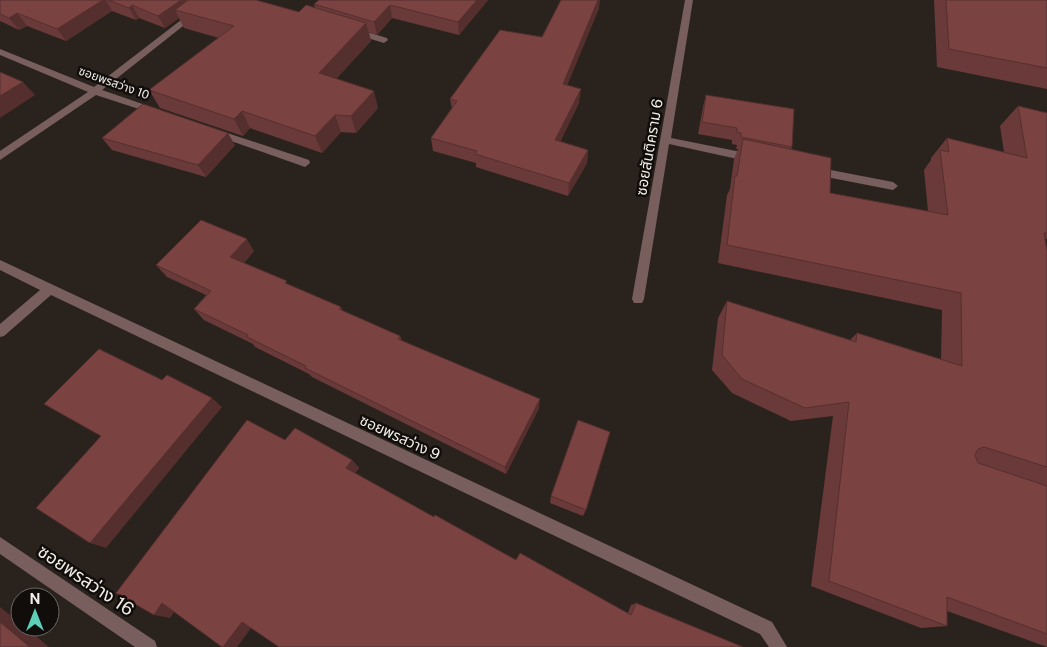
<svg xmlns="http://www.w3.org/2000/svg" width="1047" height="647" font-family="'Public Sans','Noto Sans Thai',sans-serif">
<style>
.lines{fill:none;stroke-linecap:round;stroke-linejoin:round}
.minor{fill:#795e5e;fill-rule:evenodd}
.wall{fill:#693a39}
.shaded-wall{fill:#552f2e}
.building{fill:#7a4342;stroke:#552f2e}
.labels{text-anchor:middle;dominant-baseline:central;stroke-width:5;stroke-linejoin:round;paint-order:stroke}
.far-street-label{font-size:12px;fill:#f1ede9;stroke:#100d0b}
.street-label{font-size:15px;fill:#f1ede9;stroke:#100d0b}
.near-street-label{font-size:18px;fill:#f1ede9;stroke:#100d0b}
</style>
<rect width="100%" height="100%" fill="#2a231d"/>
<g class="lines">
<path class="minor" d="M 207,0 L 216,0 L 102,90 L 157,109 L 157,113 L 151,113 L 96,95 L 0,160 L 0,151 L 88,92 L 0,55 L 0,49 L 94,87 Z
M 685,0 L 693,0 L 671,138 L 751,154 L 756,158 L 751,162 L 669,144 L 644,299 L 642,303 L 634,303 L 632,299 Z
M 354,28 L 387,38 L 388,40 L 384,43 L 351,33 L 351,29 Z
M 215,129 L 309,160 L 310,163 L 305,167 L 211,134 L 210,132 Z
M 815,167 L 893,182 L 898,186 L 893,190 L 811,174 L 810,171 L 811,168 Z
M 0,260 L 772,622 L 787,647 L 769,647 L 760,634 L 51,295 L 4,336 L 0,337 L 0,324 L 40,290 L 0,270 Z
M 0,537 L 155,641 L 157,647 L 135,647 L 0,554 Z"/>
</g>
<path class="wall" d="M 0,0 L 256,0 L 299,12 L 315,8 L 314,4 L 488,0 L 459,35 L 392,18 L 377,35 L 369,32 L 371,41 L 336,79 L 378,108 L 356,133 L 341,132 L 322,153 L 250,128 L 243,136 L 160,108 L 149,90 L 219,38 L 184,28 L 179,18 L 165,28 L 139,18 L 136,20 L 112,11 L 66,41 L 27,26 L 19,30 L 0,21 Z
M 934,0 L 1047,0 L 1047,89 L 937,67 Z
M 599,8 L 567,85 L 579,103 L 560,141 L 588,150 L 587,163 L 568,196 L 476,167 L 476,163 L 433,151 L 431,138 L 452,109 L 450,99 L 542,37 Z
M 706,95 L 792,147 L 791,150 L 830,193 L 928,211 L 924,170 L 931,160 L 931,158 L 947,138 L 1004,152 L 1000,126 L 1018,106 L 1047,113 L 1047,238 L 1045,240 L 1047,251 L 1047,647 L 947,611 L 947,626 L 921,628 L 811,586 L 833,416 L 791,421 L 732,393 L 712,370 L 718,318 L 727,301 L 850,340 L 857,333 L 941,359 L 942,310 L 718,263 L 727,195 L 730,189 L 734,159 L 738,149 L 736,149 L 737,145 L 732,144 L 732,140 L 698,134 L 703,107 Z
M 102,138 L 235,145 L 206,177 L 112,150 Z
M 254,251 L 244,263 L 290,285 L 341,307 L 343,312 L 400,336 L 402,341 L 539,408 L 506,474 L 312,377 L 309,374 L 255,347 L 253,344 L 204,320 L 194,309 L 206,295 L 167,277 L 156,265 Z
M 285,440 L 352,460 L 359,468 L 355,473 L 434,517 L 516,560 L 628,613 L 631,605 L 636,603 L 743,647 L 251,628 L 174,612 L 170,618 Z
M 551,496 L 586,510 L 583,516 L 550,503 Z"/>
<path class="shaded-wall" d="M 103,0 L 106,0 L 112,11 L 66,41 L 57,29 Z
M 181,0 L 204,0 L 175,10 L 179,18 L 165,28 L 158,16 Z
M 477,0 L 488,0 L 459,35 L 458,22 Z
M 598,0 L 600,0 L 599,8 L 562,98 L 563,84 Z
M 132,5 L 139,18 L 136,20 L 129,8 Z
M 390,5 L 392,18 L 377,35 L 374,22 Z
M 17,13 L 27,26 L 19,30 L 9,18 Z
M 366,23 L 371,41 L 325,91 L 319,73 Z
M 23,82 L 35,95 L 0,118 L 0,96 Z
M 581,89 L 579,103 L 555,153 L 555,140 Z
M 374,91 L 378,108 L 356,133 L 351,116 Z
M 242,111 L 250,128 L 243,136 L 234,119 Z
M 335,115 L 341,132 L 322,153 L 315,136 Z
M 228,133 L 235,145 L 206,177 L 198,165 Z
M 588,150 L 587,163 L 568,196 L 569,183 Z
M 247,239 L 254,251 L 238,269 L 230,257 Z
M 212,398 L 222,407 L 106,548 L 90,543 Z
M 540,399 L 539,408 L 506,474 L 505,467 Z
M 352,460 L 359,468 L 353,476 L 346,468 Z
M 162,603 L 178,606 L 170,618 L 154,615 Z
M 0,607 L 20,623 L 20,627 L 25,627 L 49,647 L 30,647 L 0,622 Z
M 242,622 L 254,624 L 237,647 L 223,647 Z"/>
<path class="building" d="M 0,0 L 103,0 L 57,29 L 17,13 L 9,18 L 0,14 Z
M 108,0 L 181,0 L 158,16 L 132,5 L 129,8 Z
M 188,0 L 256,0 L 299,12 L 306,5 L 366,23 L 319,73 L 374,91 L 351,116 L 335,115 L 315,136 L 242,111 L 234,119 L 149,90 L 234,26 L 175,10 Z
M 319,0 L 477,0 L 458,22 L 390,5 L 374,22 L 314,4 Z
M 561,0 L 598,0 L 563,84 L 581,89 L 555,140 L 588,150 L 569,183 L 475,154 L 477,151 L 431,138 L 457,101 L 450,99 L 500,30 L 542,37 Z
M 946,0 L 1047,0 L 1047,68 L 949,49 Z
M 0,72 L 23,82 L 0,96 Z
M 706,95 L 794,109 L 792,147 L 741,137 L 741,133 L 737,132 L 737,128 L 702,122 Z
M 143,104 L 228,133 L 198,165 L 102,138 Z
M 1018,106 L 1047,113 L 1047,233 L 1044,233 L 1047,251 L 1047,467 L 984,447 L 978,449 L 975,455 L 978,463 L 1047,486 L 1047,634 L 947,597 L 947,626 L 829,581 L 849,402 L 805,408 L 742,379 L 722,355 L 727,301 L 856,342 L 857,333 L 962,366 L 961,293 L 727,245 L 735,176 L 737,176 L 743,139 L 831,158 L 830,193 L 948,215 L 940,150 L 949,152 L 947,138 L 1027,158 Z
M 201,220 L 247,239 L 230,257 L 287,281 L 285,283 L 341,307 L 339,309 L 400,336 L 398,339 L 540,399 L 505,467 L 305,368 L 306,366 L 247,337 L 248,335 L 194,309 L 211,291 L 156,265 Z
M 99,349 L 162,380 L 167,375 L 212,398 L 90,543 L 36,508 L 101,436 L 44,404 Z
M 247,420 L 285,440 L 295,428 L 352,460 L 346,468 L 434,517 L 435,515 L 516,560 L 520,553 L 631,615 L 636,603 L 743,647 L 279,647 L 242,622 L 223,647 L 222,647 L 162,603 L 154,615 L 116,593 Z
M 578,420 L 610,432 L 586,510 L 551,496 Z
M 0,622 L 30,647 L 0,647 Z"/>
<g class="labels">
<g class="far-street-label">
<text transform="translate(114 83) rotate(20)">ซอยพรสว่าง 10</text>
</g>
<g class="street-label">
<text transform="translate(649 147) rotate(-80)">ซอยสันติคราม 6</text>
<text transform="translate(400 437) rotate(25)">ซอยพรสว่าง 9</text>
</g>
<g class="near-street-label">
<text transform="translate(86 580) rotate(34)">ซอยพรสว่าง 16</text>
</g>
</g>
<g transform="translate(35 612)"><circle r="24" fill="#100d0b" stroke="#6a6764"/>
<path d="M0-4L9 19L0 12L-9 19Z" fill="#5dceb8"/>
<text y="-8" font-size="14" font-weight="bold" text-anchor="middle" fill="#f1ede9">N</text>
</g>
</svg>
